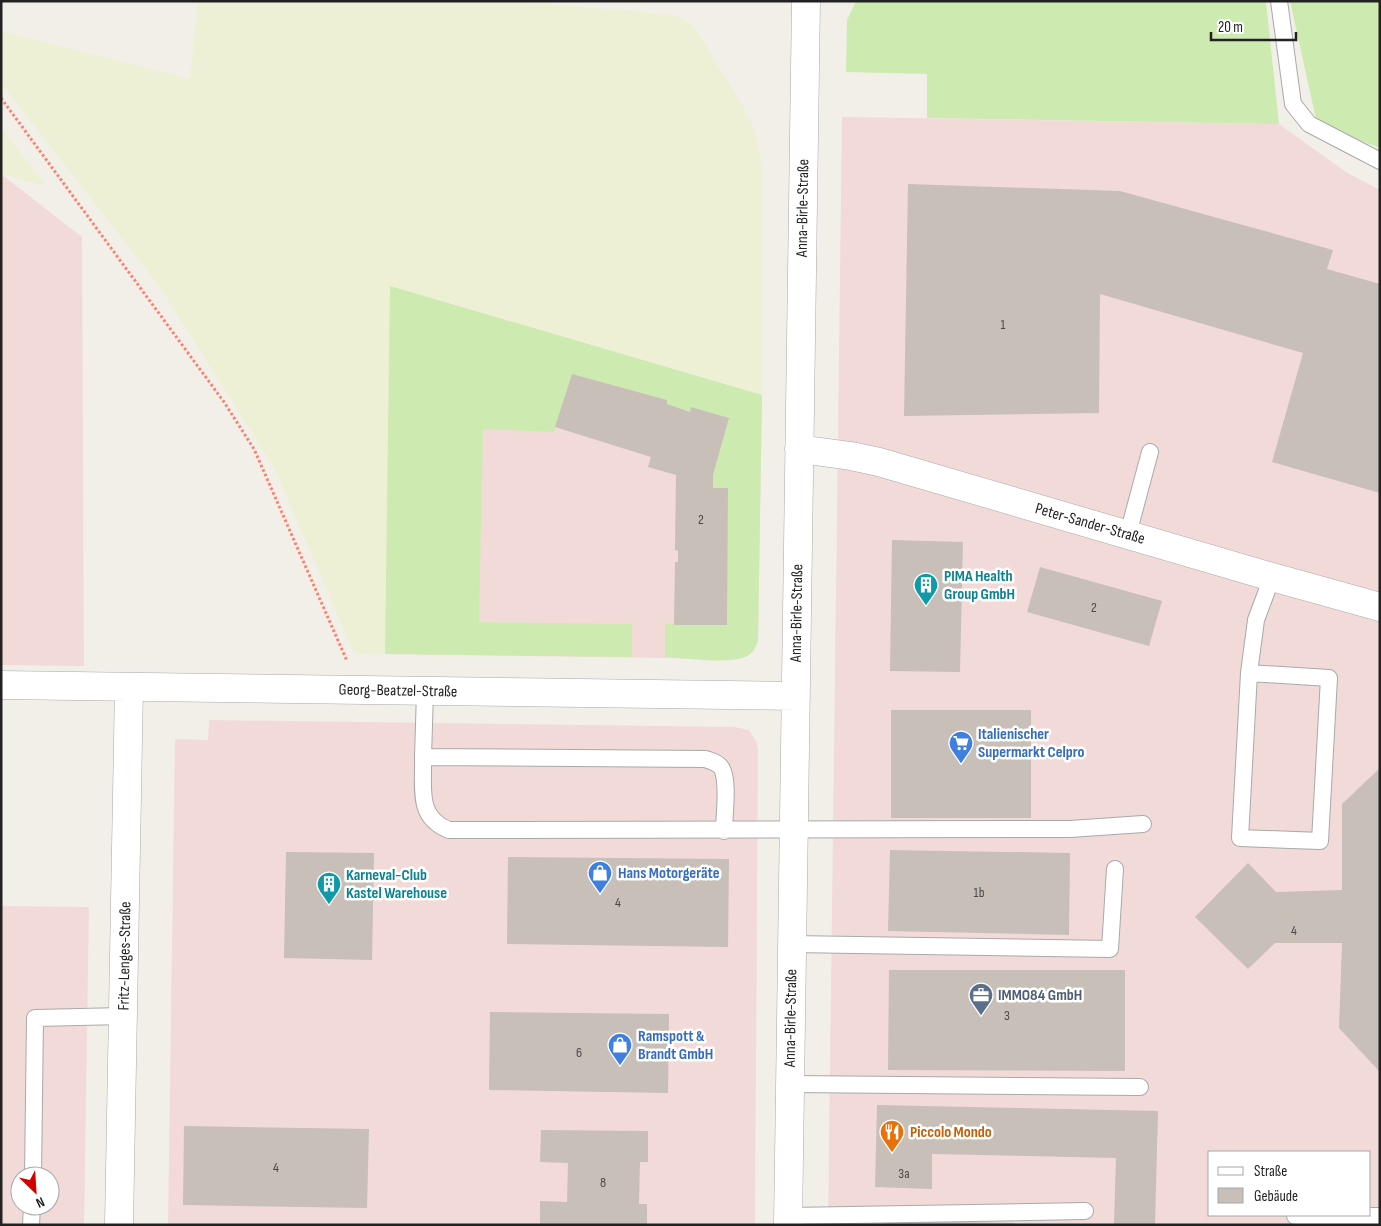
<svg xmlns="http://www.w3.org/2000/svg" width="1381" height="1226" font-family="'Sofia Sans Condensed',sans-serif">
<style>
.commercial{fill:#f2dad9;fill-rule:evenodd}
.farmland{fill:#eef0d5}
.grass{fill:#cdebb0}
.building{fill:#c7bfb8}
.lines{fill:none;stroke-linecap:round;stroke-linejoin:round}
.lane-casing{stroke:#a9a9a9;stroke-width:18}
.street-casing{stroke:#a9a9a9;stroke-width:29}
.path{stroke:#fa8072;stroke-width:3;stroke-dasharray:2.5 2.5;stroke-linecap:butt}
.lane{stroke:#fff;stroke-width:16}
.street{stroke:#fff;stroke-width:28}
.labels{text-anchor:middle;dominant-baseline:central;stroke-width:5;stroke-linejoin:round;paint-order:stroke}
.number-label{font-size:14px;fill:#4b4948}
.street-label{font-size:16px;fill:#222;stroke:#fff}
.culture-label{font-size:16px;font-weight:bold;fill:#0d838f;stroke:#fff;text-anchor:start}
.shop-label{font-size:16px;font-weight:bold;fill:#366cbe;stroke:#fff;text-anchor:start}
.service-label{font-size:16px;font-weight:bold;fill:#4e5e75;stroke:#fff;text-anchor:start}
.food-label{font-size:16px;font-weight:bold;fill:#c56008;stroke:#fff;text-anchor:start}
</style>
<rect width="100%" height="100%" fill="#f2efe9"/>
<path class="commercial" d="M 842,117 L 1279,124 L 1346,172 L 1380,190 L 1380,1225 L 828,1225 ZM 1210,1152 L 1370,1152 L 1370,1215 L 1210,1215 Z
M 1,174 L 82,237 L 84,666 L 1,665 Z
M 390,286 L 762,395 L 758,640 L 753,651 L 745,657 L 733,659 L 385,654 Z
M 209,720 L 735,727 L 749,730 L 756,741 L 758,748 L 755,1225 L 168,1225 L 175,739 L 208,740 Z
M 1,906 L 89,907 L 84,1225 L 1,1225 ZM 20,1176 L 50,1176 L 50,1206 L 20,1206 Z"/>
<path class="farmland" d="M 198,1 L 513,1 L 677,15 L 694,27 L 739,99 L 755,131 L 762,169 L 762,395 L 390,286 L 385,654 L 354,653 L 274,468 L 159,286 L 1,83 L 1,31 L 190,79 Z
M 1,128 L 46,186 L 1,174 Z"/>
<path class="grass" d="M 856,1 L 1266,1 L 1279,124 L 927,118 L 927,74 L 846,72 L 847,20 Z
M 1290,1 L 1380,1 L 1380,148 L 1317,124 Z
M 390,286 L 762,395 L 758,640 C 756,647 754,652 747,656 C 730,665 685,658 665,657 L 665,624 L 726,625 L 728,488 L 713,488 L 713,475 L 729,418 L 691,407 L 690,412 L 667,404 L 667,400 L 572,374 L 554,432 L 483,429 L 479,622 L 632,624 L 632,657 L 385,654 Z"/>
<path class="building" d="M 908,184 L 1120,191 L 1333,250 L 1327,269 L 1380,284 L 1380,493 L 1272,462 L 1303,353 L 1100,294 L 1099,413 L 904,416 Z
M 572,374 L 667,400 L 667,404 L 690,412 L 691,407 L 729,418 L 713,475 L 713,488 L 728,488 L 727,625 L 674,625 L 675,562 L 678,562 L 678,551 L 675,550 L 676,475 L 648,467 L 651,457 L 555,427 Z
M 892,540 L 963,542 L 960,672 L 890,671 Z
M 1040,567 L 1162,601 L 1149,646 L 1027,612 Z
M 891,710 L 1031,710 L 1031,818 L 891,818 Z
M 1380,768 L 1380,1072 L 1339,1028 L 1342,943 L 1275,943 L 1248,969 L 1195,917 L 1248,863 L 1276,892 L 1342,890 L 1342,804 Z
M 890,850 L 1070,853 L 1069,935 L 888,931 Z
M 286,852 L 374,853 L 372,960 L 284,958 Z
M 508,857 L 729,859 L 728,947 L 507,944 Z
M 889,970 L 1125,970 L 1125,1071 L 888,1070 Z
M 490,1012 L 669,1014 L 668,1093 L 489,1090 Z
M 877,1105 L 1158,1111 L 1155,1225 L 1114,1225 L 1116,1158 L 932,1154 L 932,1189 L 875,1187 Z
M 184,1126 L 369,1129 L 367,1208 L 183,1205 Z
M 541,1130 L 648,1131 L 648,1162 L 640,1162 L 639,1204 L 647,1204 L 647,1225 L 540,1225 L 540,1201 L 567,1202 L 568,1163 L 540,1162 Z
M 886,1221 L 1015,1223 L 1015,1225 L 885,1225 Z"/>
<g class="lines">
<defs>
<path id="lane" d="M 1279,1 L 1293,104 L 1309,124 L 1380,161
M 1128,534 L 1150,452
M 1249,673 L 1240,838 L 1320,841 L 1329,678 L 1249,673 L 1256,620 L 1272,577
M 423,757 L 425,692
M 724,831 C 724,816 729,782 722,769 C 719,763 712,761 705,759 L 423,757 C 424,788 416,817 449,830 L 1070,829 L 1143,824
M 792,944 L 1110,949 L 1115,869
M 791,1084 L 1140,1087
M 33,1176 L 35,1018 L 124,1016
M 789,1216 L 1085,1211
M 1295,1216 L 1380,1216
M 31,1225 L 32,1206"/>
<path id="street" d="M 799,449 L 851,456 L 879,462 L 1272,577 L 1380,607
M 1,685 L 796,696
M 119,1225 L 129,687
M 788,1225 L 806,1"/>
</defs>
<use href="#lane" class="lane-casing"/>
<use href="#street" class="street-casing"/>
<path class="path" d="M 1,98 L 224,402 L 254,449 L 347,661"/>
<use href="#lane" class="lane"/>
<use href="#street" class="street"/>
</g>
<defs>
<symbol id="building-pin" viewBox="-11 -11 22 30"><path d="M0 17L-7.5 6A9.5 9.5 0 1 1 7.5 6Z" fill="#0f9aa8" stroke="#fff"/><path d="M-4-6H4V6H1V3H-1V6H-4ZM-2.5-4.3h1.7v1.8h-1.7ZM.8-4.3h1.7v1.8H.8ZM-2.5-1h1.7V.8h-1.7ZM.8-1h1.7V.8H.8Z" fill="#fff"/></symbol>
<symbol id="supermarket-pin" viewBox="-11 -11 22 30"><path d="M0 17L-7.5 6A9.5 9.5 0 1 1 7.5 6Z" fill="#3f7fe0" stroke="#fff"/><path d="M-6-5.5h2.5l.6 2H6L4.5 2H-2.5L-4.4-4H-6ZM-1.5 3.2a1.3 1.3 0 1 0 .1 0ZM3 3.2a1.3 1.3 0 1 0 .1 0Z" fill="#fff"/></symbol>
<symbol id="shop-pin" viewBox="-11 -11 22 30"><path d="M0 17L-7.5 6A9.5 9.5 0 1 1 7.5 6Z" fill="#3f7fe0" stroke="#fff"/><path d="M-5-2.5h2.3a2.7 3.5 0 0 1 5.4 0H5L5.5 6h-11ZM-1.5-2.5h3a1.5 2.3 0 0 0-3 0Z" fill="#fff"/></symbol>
<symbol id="office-pin" viewBox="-11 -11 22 30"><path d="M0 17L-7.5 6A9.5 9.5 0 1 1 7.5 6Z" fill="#5c6f8a" stroke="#fff"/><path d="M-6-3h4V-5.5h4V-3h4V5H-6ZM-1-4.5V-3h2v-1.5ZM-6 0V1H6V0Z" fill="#fff"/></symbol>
<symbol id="restaurant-pin" viewBox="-11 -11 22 30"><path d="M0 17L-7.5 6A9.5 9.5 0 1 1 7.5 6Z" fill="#e8710a" stroke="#fff"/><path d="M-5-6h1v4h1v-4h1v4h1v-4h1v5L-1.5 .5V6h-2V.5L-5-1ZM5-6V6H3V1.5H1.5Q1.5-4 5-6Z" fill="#fff"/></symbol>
</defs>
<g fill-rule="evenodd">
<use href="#building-pin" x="912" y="571" width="28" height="38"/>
<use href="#supermarket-pin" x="947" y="729" width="28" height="38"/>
<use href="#shop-pin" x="586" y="859" width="28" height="38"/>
<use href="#building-pin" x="315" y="870" width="28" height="38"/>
<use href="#office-pin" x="967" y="981" width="28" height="38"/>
<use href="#shop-pin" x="606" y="1031" width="28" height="38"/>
<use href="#restaurant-pin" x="878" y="1118" width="28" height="38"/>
</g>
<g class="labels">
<g class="number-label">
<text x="1003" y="324">1</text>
<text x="701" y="519">2</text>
<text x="1094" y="607">2</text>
<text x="979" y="892">1b</text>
<text x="618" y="902">4</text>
<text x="1294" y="930">4</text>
<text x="1007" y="1015">3</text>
<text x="579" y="1052">6</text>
<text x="276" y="1167">4</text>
<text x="904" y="1173">3a</text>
<text x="603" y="1182">8</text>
</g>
<g class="street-label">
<text transform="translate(803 208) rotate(-89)">Anna-Birle-Straße</text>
<text transform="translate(1090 524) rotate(16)">Peter-Sander-Straße</text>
<text transform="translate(797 613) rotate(-89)">Anna-Birle-Straße</text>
<text transform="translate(398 691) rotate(1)">Georg-Beatzel-Straße</text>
<text transform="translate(125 956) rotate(-89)">Fritz-Lenges-Straße</text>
<text transform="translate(791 1018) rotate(-89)">Anna-Birle-Straße</text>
</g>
<g class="culture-label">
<text x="944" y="576">PIMA Health<tspan x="944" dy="18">Group GmbH</tspan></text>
<text x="346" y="875">Karneval-Club<tspan x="346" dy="18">Kastel Warehouse</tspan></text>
</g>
<g class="shop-label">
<text x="978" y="734">Italienischer<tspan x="978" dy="18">Supermarkt Celpro</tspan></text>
<text x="618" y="873">Hans Motorgeräte</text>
<text x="638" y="1036">Ramspott &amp;<tspan x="638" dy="18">Brandt GmbH</tspan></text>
</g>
<g class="service-label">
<text x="998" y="995">IMMO84 GmbH</text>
</g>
<g class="food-label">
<text x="910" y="1132">Piccolo Mondo</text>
</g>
</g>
<rect width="1381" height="1226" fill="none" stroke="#222222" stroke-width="5"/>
<rect x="1208" y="1151" width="162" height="65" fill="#ffffff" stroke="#a7a7a7"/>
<rect x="1218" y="1167" width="25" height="8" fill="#ffffff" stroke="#a7a7a7"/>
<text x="1254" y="1176" font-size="15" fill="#222222">Straße</text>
<rect x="1218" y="1188" width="25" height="15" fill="#c7bfb8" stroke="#a7a7a7"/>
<text x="1254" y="1201" font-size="15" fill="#222222">Gebäude</text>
<g transform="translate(35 1191) rotate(155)"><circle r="24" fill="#ffffff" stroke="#a7a7a7"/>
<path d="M0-4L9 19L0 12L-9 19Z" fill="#d40000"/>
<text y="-8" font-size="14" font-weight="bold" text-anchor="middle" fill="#222222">N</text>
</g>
<path d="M1211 32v8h85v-8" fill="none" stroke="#222222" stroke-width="2.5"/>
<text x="1218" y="32" font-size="15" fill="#222222" stroke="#ffffff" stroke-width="4" paint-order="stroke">20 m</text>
</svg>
